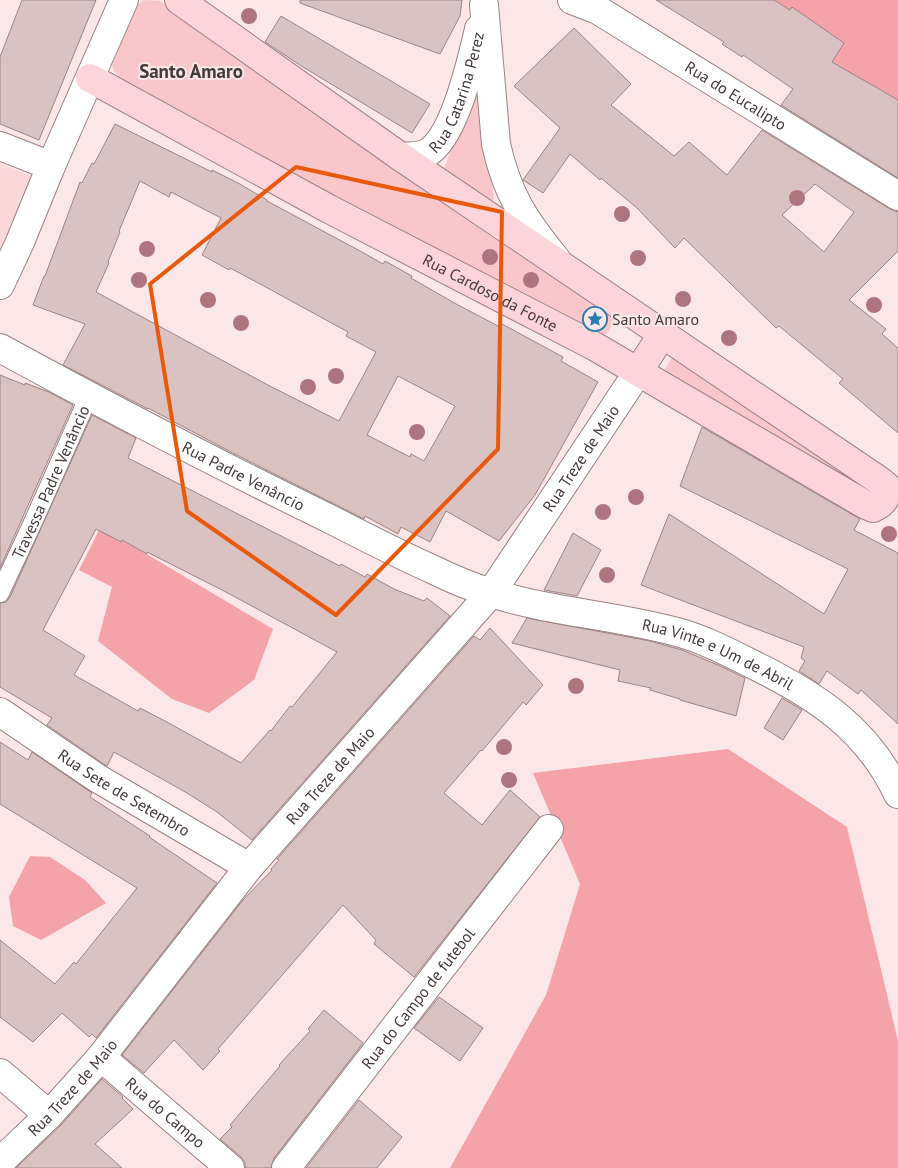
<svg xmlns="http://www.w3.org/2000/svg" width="898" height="1168" font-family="'PT Sans',sans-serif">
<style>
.built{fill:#fad7d8}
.green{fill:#f9c7ca}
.forest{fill:#f4a3a9}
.building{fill:#dac1c2;stroke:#9c8485;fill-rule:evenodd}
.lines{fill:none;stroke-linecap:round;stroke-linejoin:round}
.service-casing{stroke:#9a8283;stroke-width:20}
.minor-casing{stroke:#9a8283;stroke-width:30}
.tertiary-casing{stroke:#9a8283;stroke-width:30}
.secondary-casing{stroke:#9a8283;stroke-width:30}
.service{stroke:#fff;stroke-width:18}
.minor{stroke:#fff;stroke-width:28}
.tertiary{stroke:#fff;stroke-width:28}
.secondary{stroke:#fdd4d9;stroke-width:28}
.tree{fill:#af757f}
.marked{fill:none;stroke:#e8590c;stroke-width:4;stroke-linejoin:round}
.labels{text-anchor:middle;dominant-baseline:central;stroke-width:4;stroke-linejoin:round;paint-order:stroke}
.street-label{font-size:16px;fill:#443a3a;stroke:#fce7e8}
.poi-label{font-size:16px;fill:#443a3a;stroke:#fce7e8;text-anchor:start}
.quarter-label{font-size:19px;font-weight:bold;fill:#443a3a;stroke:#fce7e8}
</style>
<rect width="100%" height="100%" fill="#fce7e8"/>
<path class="built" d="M 0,164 L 36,178 L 12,233 L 0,252 Z"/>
<path class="green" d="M 144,0 L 160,1 L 276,84 L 613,316 L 614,320 L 608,333 L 600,336 L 375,220 L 121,79 C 115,73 111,69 113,61 L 138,5 Z
M 474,90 L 480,92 L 494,198 L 492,202 L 488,202 L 443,172 L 471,91 Z
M 673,356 L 871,480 L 873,497 L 665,377 L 664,370 Z"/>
<path class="forest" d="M 699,0 L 898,0 L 898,128 Z
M 99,530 L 133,546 L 273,629 L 254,680 L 209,713 L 172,699 L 98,641 L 112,587 L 79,570 Z
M 728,749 L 847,827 L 898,1041 L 898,1168 L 450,1168 L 546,995 L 580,884 L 533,773 Z
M 30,856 L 50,857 L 85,880 L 106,903 L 41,940 L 13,926 L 9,897 Z"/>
<path class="building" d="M 22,0 L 96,0 L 39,140 L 0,124 L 0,57 Z
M 300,0 L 462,0 L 460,16 L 440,54 L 300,3 Z
M 656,0 L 774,0 L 790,10 L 792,7 L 844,43 L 832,62 L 898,100 L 898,178 L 781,105 L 793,89 L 743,55 L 742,57 L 722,44 L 724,42 Z
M 281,16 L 430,104 L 412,133 L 303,67 L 265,42 Z
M 574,28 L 631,84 L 611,105 L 674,156 L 689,142 L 727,175 L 762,130 L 890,209 L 898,212 L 898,251 L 849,300 L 886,329 L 882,334 L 898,348 L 898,433 L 839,383 L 843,379 L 779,326 L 776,328 L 684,238 L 675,248 L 637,208 L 601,178 L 600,180 L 570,154 L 543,193 L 523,180 L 560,128 L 514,86 ZM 815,184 L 854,212 L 824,252 L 782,215 Z
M 115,124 L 212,172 L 212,170 L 238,183 L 267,200 L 267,201 L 362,252 L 383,264 L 385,261 L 412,276 L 411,278 L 458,305 L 500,327 L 502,324 L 563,357 L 561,361 L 598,382 L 535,495 L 499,541 L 446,511 L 430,542 L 401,527 L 398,534 L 365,516 L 364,519 L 229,451 L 148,408 L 148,409 L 63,365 L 85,324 L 33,305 L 44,276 L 45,276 L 80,182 L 82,183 L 92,163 L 94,164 ZM 140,181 L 169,197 L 171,192 L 221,218 L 202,255 L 229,270 L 230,268 L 262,285 L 348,332 L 346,336 L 376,352 L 339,421 L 266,384 L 96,292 L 109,263 L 108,262 L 120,232 L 119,231 ZM 398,376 L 455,406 L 424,461 L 411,454 L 410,457 L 367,435 Z
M 0,375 L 25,385 L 25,383 L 49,392 L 73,405 L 0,568 Z
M 92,415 L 136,438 L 128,458 L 340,566 L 341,564 L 365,577 L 367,574 L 394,589 L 424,601 L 427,598 L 450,616 L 252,840 L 217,812 L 187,793 L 114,752 L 107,766 L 105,765 L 47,725 L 52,718 L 0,687 L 0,603 L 6,602 L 10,597 ZM 96,529 L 121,542 L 122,540 L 147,554 L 147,552 L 224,591 L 337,652 L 292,707 L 290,706 L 271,731 L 270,730 L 241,763 L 165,721 L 140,708 L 138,711 L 74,675 L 85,656 L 43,630 Z
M 702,427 L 860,519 L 854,530 L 898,553 L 898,724 L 861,690 L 858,694 L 827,671 L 819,684 L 799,671 L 805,661 L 801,658 L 804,647 L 641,585 L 669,514 L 824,614 L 848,569 L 680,486 Z
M 573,533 L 601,550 L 577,596 L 544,590 Z
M 527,618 L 650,641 L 682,650 L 718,665 L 745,678 L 736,716 L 680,700 L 680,699 L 650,690 L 651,688 L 618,681 L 620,670 L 512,643 Z
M 490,628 L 543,685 L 526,705 L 523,702 L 482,751 L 481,750 L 444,793 L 482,825 L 510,790 L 540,817 L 414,977 L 374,944 L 376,940 L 343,905 L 218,1049 L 220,1051 L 203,1070 L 174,1040 L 144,1073 L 122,1055 L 243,900 L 272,870 L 271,869 L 279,860 L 277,859 L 474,636 L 480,640 Z
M 782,698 L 802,710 L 783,740 L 764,728 Z
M 0,742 L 28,760 L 32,752 L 92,793 L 90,797 L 150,836 L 149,837 L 217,883 L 96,1038 L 92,1034 L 89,1037 L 62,1013 L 33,1042 L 0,1017 L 0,940 L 55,984 L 74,962 L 76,964 L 137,888 L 0,804 Z
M 439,997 L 483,1028 L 460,1061 L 414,1028 Z
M 324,1010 L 363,1043 L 274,1158 L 271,1168 L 245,1168 L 245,1162 L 241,1157 L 220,1139 L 232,1127 L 230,1125 L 241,1112 L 280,1066 L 279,1065 L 310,1031 L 308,1029 Z
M 102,1079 L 123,1097 L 122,1098 L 133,1109 L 95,1144 L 122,1168 L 16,1168 L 61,1125 Z
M 359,1100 L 402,1137 L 377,1168 L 306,1168 Z"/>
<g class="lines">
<defs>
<g id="service">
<path id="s1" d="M 0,593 L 34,520 L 89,396"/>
</g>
<g id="minor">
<path id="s2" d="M 572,0 L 598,10 L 898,196"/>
<path d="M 0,146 L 51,166"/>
<path d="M 0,285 L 20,242 L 51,166 L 124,0"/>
<path id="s3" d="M 0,348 C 108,407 217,464 328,518 C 363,536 398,554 434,570 C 452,579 472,587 491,593 C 551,612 615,615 677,632 C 703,639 728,652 752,664 C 815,695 867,728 898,794"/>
<path id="s4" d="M 0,712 L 97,778 L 249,867"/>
<path id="s5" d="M 101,1057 L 230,1168"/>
<path d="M 0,1073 L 49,1115"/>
<path id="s6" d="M 0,1162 L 49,1115 L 101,1057 L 249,867 L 491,593 L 638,372"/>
<path id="s7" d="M 286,1168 L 549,829"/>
</g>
<g id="tertiary">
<path d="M 484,5 L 496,144 C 507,194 524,220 556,259"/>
<path id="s8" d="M 401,157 C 409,156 420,157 427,153 C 455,137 472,59 479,29"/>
</g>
<g id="secondary">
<path id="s9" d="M 90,78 L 329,209 L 594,346 L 866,505 L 873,508 C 884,503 888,497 886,486 L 880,481 L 401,157 L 179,0"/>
<path d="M 638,372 L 663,333"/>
</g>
</defs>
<use href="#service" class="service-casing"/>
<use href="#minor" class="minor-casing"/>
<use href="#tertiary" class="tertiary-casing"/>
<use href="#secondary" class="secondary-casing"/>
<use href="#service" class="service"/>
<use href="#minor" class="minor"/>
<use href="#tertiary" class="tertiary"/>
<use href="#secondary" class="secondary"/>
</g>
<g class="tree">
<circle cx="249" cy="16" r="8"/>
<circle cx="797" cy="198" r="8"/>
<circle cx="622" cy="214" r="8"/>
<circle cx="147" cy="249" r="8"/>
<circle cx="490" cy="257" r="8"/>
<circle cx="638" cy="258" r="8"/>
<circle cx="139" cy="280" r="8"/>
<circle cx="531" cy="280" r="8"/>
<circle cx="683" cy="299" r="8"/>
<circle cx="208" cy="300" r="8"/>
<circle cx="874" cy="305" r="8"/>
<circle cx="241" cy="323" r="8"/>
<circle cx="729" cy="338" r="8"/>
<circle cx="336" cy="376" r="8"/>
<circle cx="308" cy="387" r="8"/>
<circle cx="417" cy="432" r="8"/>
<circle cx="636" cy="497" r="8"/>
<circle cx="603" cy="512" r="8"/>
<circle cx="889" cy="534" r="8"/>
<circle cx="607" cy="575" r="8"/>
<circle cx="576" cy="686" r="8"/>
<circle cx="504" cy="747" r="8"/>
<circle cx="509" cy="780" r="8"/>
</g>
<path class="marked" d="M 296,167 L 502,212 L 498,449 L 336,615 L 187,511 L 150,284 Z"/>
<defs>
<symbol id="sight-ring" viewBox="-11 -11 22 22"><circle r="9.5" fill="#fce7e8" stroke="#257eac" stroke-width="1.5"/><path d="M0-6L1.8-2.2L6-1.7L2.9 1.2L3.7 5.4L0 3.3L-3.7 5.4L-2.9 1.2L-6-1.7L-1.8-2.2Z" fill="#257eac"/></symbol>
</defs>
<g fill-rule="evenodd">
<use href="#sight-ring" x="581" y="305" width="28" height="28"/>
</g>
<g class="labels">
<g class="street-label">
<text stroke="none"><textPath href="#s8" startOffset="96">Rua Catarina Perez</textPath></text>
<text stroke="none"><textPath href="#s2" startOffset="190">Rua do Eucalipto</textPath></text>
<text stroke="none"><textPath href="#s9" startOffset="454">Rua Cardoso da Fonte</textPath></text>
<text stroke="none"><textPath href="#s6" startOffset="914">Rua Treze de Maio</textPath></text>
<text stroke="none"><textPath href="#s3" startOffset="275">Rua Padre Venâncio</textPath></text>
<text stroke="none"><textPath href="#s1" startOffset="122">Travessa Padre Venâncio</textPath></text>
<text stroke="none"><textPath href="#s3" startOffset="785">Rua Vinte e Um de Abril</textPath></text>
<text stroke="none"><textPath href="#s6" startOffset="509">Rua Treze de Maio</textPath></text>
<text stroke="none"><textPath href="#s4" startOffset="148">Rua Sete de Setembro</textPath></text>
<text stroke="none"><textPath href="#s7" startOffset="215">Rua do Campo de futebol</textPath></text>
<text stroke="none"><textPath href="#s6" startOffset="104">Rua Treze de Maio</textPath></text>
<text stroke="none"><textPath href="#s5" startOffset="85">Rua do Campo</textPath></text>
</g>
<g class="poi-label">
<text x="612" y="319">Santo Amaro</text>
</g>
<g class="quarter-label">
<text x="191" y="71">Santo Amaro</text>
</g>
</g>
</svg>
